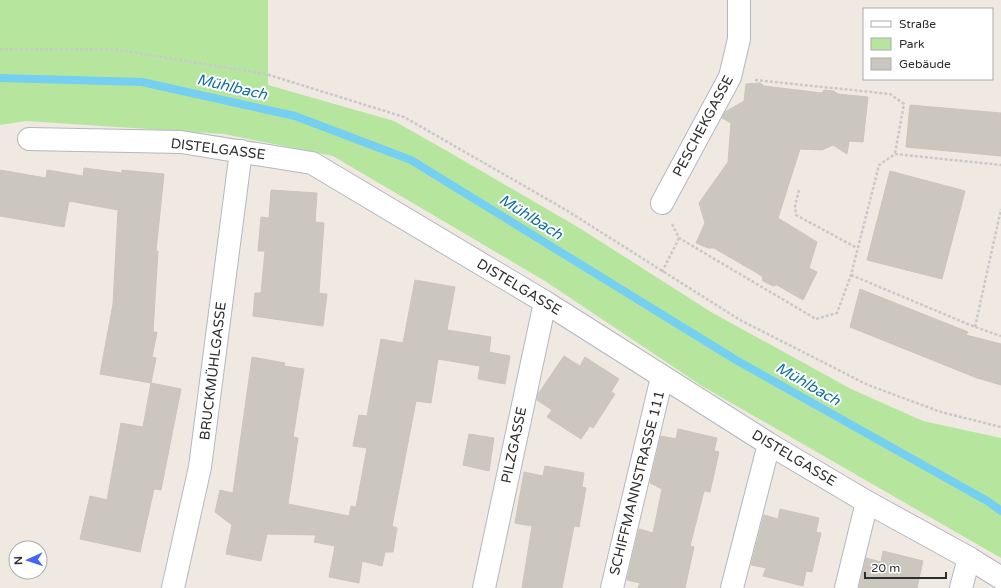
<svg xmlns="http://www.w3.org/2000/svg" width="1001" height="588" font-family="'Varela Round',sans-serif">
<style>
.green{fill:#b6e59e}
.lines{fill:none;stroke-linecap:round;stroke-linejoin:round}
.stream{stroke:#75cff0;stroke-width:8}
.building{fill:#cbc7bf;stroke:#cbc5ba}
.street-casing{stroke:#b4b7c1;stroke-width:24}
.path{stroke:#c9c9c9;stroke-width:2.5;stroke-dasharray:3 2;stroke-linecap:butt}
.street{stroke:#fff;stroke-width:22}
.labels{text-anchor:middle;dominant-baseline:central;stroke-width:4;stroke-linejoin:round;paint-order:stroke}
.street-label{font-size:14px;fill:#2e2e2e;stroke:#fff}
.water-label{font-size:15px;font-style:italic;fill:#0d6fa3;stroke:#fff}
</style>
<rect width="100%" height="100%" fill="#efe9e1"/>
<path class="green" d="M 0,0 L 268,0 L 268,85 L 394,121 L 447,151 L 581,229 L 711,312 L 851,389 L 923,421 L 1001,438 L 1001,558 L 702,386 L 545,281 L 333,156 L 224,134 L 26,121 L 0,125 Z"/>
<g class="lines">
<path class="stream" d="M 0,78 L 142,82 L 295,116 L 411,160 L 736,360 L 989,502 L 1001,511"/>
</g>
<path class="building" d="M 760,83 L 764,86 L 822,93 L 824,90 L 834,91 L 838,94 L 868,97 L 863,142 L 849,141 L 847,154 L 833,145 L 822,150 L 800,149 L 778,218 L 817,242 L 809,268 L 817,272 L 803,300 L 777,285 L 773,286 L 763,281 L 762,276 L 714,248 L 708,248 L 696,243 L 705,223 L 699,203 L 728,162 L 731,123 L 722,118 L 725,112 L 744,101 L 746,84 Z
M 910,105 L 1001,113 L 1001,156 L 906,147 Z
M 84,168 L 122,173 L 122,170 L 164,174 L 156,251 L 158,251 L 153,332 L 157,332 L 152,357 L 156,358 L 151,383 L 100,374 L 113,304 L 118,210 L 69,201 L 64,227 L 0,216 L 0,170 L 46,178 L 47,170 L 83,176 Z
M 890,171 L 965,191 L 942,279 L 867,260 Z
M 271,190 L 317,193 L 315,222 L 324,223 L 319,293 L 327,294 L 323,326 L 253,316 L 255,293 L 261,293 L 265,251 L 258,251 L 261,217 L 269,218 Z
M 415,280 L 455,287 L 447,330 L 491,337 L 489,352 L 510,356 L 505,384 L 478,379 L 480,366 L 438,359 L 431,403 L 416,401 L 392,526 L 397,528 L 393,552 L 385,552 L 382,566 L 362,561 L 359,583 L 329,577 L 335,546 L 314,542 L 316,535 L 267,534 L 261,561 L 226,554 L 232,525 L 215,512 L 220,490 L 233,493 L 252,357 L 285,363 L 284,366 L 304,369 L 293,437 L 298,438 L 288,504 L 349,516 L 351,506 L 356,507 L 367,448 L 353,446 L 359,415 L 367,416 L 381,339 L 403,343 Z
M 860,289 L 968,332 L 966,335 L 1001,344 L 1001,385 L 977,378 L 850,327 Z
M 564,356 L 580,366 L 585,357 L 619,379 L 611,392 L 615,394 L 593,428 L 590,426 L 581,439 L 547,417 L 552,410 L 537,400 L 538,394 Z
M 151,383 L 181,389 L 161,490 L 154,489 L 140,552 L 80,539 L 90,496 L 107,500 L 121,423 L 143,427 Z
M 678,429 L 717,438 L 714,451 L 719,452 L 710,492 L 704,491 L 690,546 L 694,547 L 685,588 L 638,588 L 640,583 L 627,580 L 639,529 L 653,533 L 662,489 L 650,483 L 661,436 L 676,439 Z
M 469,434 L 494,438 L 489,471 L 463,465 Z
M 545,466 L 584,473 L 582,487 L 586,488 L 579,527 L 574,526 L 562,588 L 522,588 L 532,526 L 515,523 L 524,472 L 543,476 Z
M 780,509 L 819,518 L 816,532 L 821,533 L 812,572 L 806,571 L 803,586 L 763,576 L 766,568 L 751,565 L 764,515 L 778,519 Z
M 883,551 L 923,561 L 917,588 L 859,588 L 866,558 L 881,562 Z"/>
<g class="lines">
<defs>
<path id="street" d="M 29,139 L 181,142 L 312,163 L 545,302 L 769,444 L 867,502 L 969,558 L 1001,578
M 662,203 L 730,77 L 739,39 L 739,0
M 173,588 L 200,467 L 241,151
M 484,588 L 545,302
M 612,588 L 662,377
M 732,588 L 769,444
M 846,588 L 867,502
M 961,588 L 969,558"/>
</defs>
<use href="#street" class="street-casing"/>
<path class="path" d="M 0,49 L 112,49 L 266,74 L 404,117 L 566,210 L 740,320 L 868,385 L 941,412 L 1001,427
M 755,80 L 890,94 L 904,104 L 895,153
M 799,190 L 795,206 L 796,215 L 857,248
M 672,224 L 679,238 L 816,319 L 837,313 L 851,275 L 879,165 L 895,154 L 1001,165
M 662,272 L 679,238
M 851,275 L 975,327 L 1001,336
M 975,327 L 1001,209"/>
<use href="#street" class="street"/>
</g>
<g class="labels">
<g class="street-label">
<text transform="translate(703 126) rotate(-62)">PESCHEKGASSE</text>
<text transform="translate(218 149) rotate(7)">DISTELGASSE</text>
<text transform="translate(519 287) rotate(31)">DISTELGASSE</text>
<text transform="translate(213 371) rotate(-83)">BRUCKMÜHLGASSE</text>
<text transform="translate(514 445) rotate(-78)">PILZGASSE</text>
<text transform="translate(794 458) rotate(31)">DISTELGASSE</text>
<text transform="translate(637 483) rotate(-76)">SCHIFFMANNSTRASSE 111</text>
</g>
<g class="water-label">
<text transform="translate(232 87) rotate(13)">Mühlbach</text>
<text transform="translate(531 217) rotate(32)">Mühlbach</text>
<text transform="translate(808 384) rotate(30)">Mühlbach</text>
</g>
</g>
<rect x="863" y="8" width="130" height="72" fill="#ffffff" stroke="#ababab"/>
<rect x="871" y="21" width="20" height="6" fill="#ffffff" stroke="#ababab"/>
<text x="899" y="28" font-size="12" fill="#2e2e2e">Straße</text>
<rect x="871" y="38" width="20" height="12" fill="#b6e59e" stroke="#ababab"/>
<text x="899" y="48" font-size="12" fill="#2e2e2e">Park</text>
<rect x="871" y="58" width="20" height="12" fill="#cbc7bf" stroke="#ababab"/>
<text x="899" y="68" font-size="12" fill="#2e2e2e">Gebäude</text>
<g transform="translate(28 560) rotate(267)"><circle r="19" fill="#ffffff" stroke="#ababab"/>
<path d="M0-3L7 15L0 10L-7 15Z" fill="#4264fb"/>
<text y="-6" font-size="11" font-weight="bold" text-anchor="middle" fill="#2e2e2e">N</text>
</g>
<path d="M865 572v6h81v-6" fill="none" stroke="#2e2e2e" stroke-width="2"/>
<text x="871" y="572" font-size="12" fill="#2e2e2e" stroke="#ffffff" stroke-width="3" paint-order="stroke">20 m</text>
</svg>
